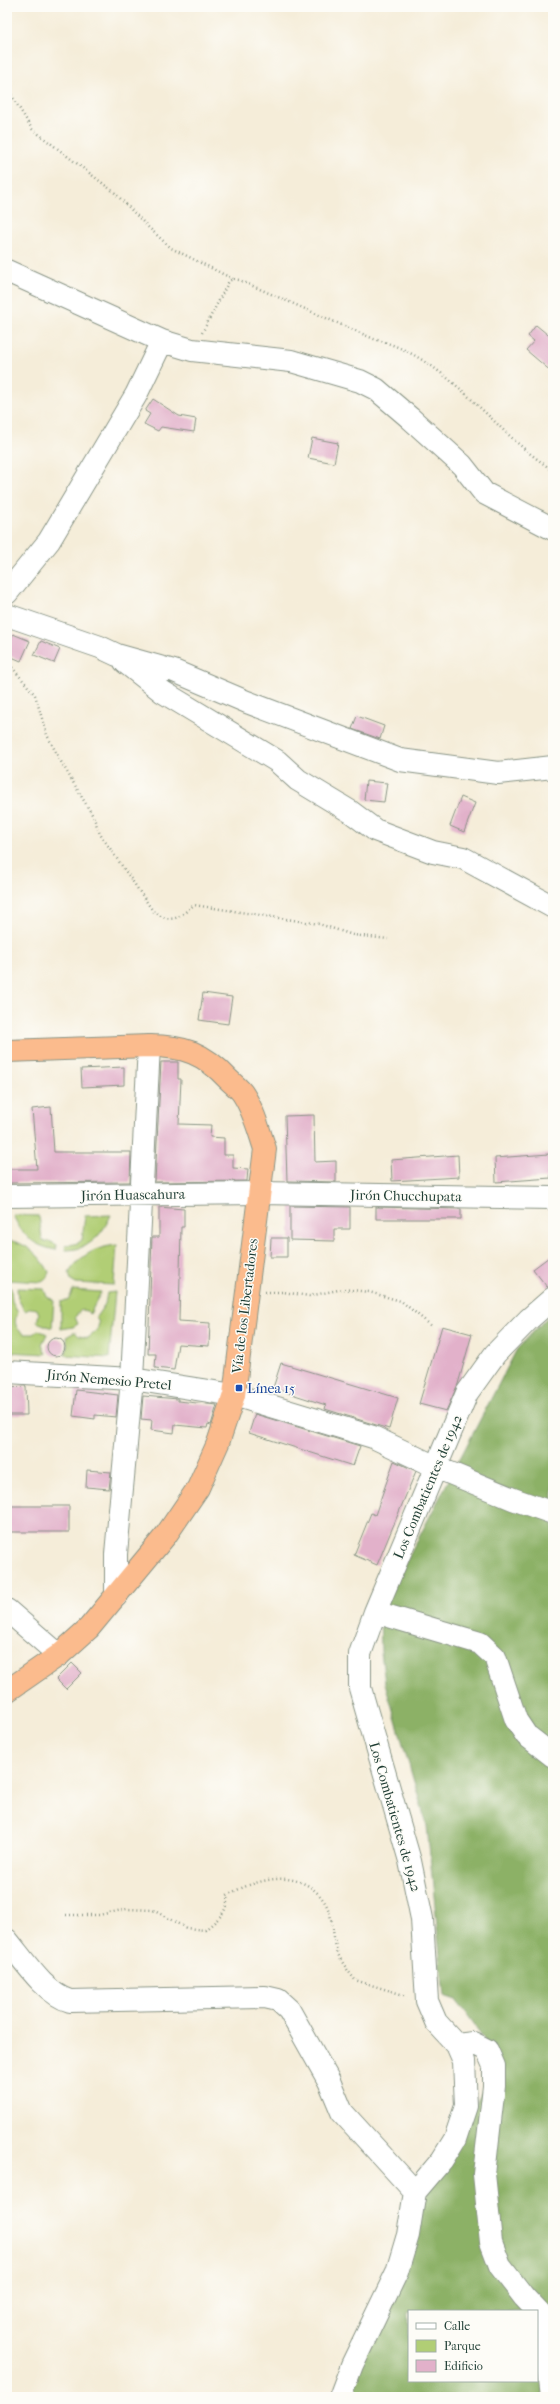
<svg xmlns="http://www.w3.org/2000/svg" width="560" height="2404" font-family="'IM FELL French Canon',serif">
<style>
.green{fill:#b1ce75;stroke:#688654}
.forest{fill:#8cb166;stroke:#56774d;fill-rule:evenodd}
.building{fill:#e2b1ca}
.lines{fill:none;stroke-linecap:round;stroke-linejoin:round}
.minor-casing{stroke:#8a9586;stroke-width:24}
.highway-casing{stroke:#8a9586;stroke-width:24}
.path{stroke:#8a9586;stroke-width:2.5;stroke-dasharray:1 3;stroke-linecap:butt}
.minor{stroke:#fff;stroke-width:22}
.highway{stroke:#fbbb8d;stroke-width:22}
.transit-dot{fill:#1a4fb4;stroke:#fdfcf7;stroke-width:1.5}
.labels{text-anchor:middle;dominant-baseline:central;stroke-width:3;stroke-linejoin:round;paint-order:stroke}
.street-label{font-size:14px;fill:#1f3d34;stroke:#fdfcf7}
.transit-label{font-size:14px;fill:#164399;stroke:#fdfcf7;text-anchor:start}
</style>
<rect width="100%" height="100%" fill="#fdfcf7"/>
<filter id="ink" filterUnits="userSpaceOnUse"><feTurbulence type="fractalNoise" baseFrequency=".025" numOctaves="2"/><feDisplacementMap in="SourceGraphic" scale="8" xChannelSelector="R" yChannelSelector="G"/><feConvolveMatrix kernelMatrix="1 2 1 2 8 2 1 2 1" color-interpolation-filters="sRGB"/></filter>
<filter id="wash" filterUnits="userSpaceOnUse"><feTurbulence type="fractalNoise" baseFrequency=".012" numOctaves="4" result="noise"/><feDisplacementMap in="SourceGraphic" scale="16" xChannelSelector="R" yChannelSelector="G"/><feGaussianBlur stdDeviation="0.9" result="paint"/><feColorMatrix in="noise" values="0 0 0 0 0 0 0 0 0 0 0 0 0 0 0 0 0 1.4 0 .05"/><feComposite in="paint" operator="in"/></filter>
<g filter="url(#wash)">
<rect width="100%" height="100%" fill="#f5edd9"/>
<path class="green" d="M 13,1215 L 39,1216 L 42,1239 L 46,1242 L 49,1241 L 57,1245 L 56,1250 C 33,1246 22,1235 13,1215 Z
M 111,1215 C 102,1235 89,1250 66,1250 L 65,1246 L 78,1243 L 82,1240 L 85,1216 Z
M 7,1240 C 27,1243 40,1255 49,1272 L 46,1279 L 42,1282 L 7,1280 Z
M 117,1245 L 114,1285 L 76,1283 L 71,1280 L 69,1273 C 80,1255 96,1247 117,1245 Z
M 7,1287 L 11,1288 L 12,1301 L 18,1313 C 13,1321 15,1330 25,1334 L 33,1334 L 38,1330 L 47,1334 L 42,1344 L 46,1354 L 7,1352 Z
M 17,1288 L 44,1289 L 47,1297 L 54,1300 L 52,1328 L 37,1322 L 39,1314 L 37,1309 L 31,1308 L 25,1311 L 18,1299 Z
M 73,1290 L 101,1292 L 90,1314 L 87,1311 L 81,1310 L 75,1317 L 78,1324 L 73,1327 L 61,1329 L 61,1302 L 69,1299 Z
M 115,1292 L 109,1358 L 65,1355 L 68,1347 L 66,1337 L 75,1332 L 79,1336 L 88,1338 L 97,1331 L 99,1323 L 96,1317 L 105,1304 L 107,1293 Z"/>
<path class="forest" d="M 553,1311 L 553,2397 L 350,2397 L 423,2181 L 460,2129 L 487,2085 L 485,2040 L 456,2000 L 444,1996 L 427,1826 L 385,1683 L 381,1652 L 380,1612 L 517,1349 ZM 409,2311 L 537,2311 L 537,2381 L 409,2381 Z"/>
<g id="blocks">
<path class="building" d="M 536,325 L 553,339 L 553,373 L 526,350 L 534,341 L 528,336 Z
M 153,399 L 179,416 L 196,419 L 194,432 L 161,427 L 158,431 L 144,424 L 150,414 L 145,411 Z
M 312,438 L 338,443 L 334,463 L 308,458 Z
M 13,634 L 30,641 L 21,661 L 7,655 L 7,647 Z
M 41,641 L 60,649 L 54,663 L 34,655 Z
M 357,716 L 384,726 L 380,739 L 352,729 Z
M 366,781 L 387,783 L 384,802 L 364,800 Z
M 461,797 L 475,803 L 464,832 L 450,826 Z
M 203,993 L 232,997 L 228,1024 L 199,1020 Z
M 161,1062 L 178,1062 L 178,1079 L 181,1079 L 179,1124 L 211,1125 L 210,1137 L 224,1138 L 224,1155 L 233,1155 L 233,1168 L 248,1169 L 247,1181 L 155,1182 Z
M 124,1067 L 124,1085 L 82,1087 L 81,1069 Z
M 51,1107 L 54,1152 L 131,1152 L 130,1182 L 8,1183 L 8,1169 L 37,1169 L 32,1109 Z
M 314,1115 L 315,1162 L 336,1161 L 336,1182 L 287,1181 L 285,1116 Z
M 549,1154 L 551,1178 L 496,1182 L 495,1158 Z
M 458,1155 L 459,1177 L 392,1181 L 391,1160 Z
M 290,1206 L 350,1207 L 350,1229 L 334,1229 L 334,1241 L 290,1240 Z
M 159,1207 L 184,1209 L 184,1227 L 181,1227 L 179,1321 L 210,1323 L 209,1346 L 178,1344 L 174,1370 L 155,1368 L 156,1354 L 148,1354 L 152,1237 L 159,1237 Z
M 376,1207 L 461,1209 L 461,1219 L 376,1219 Z
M 271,1238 L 287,1238 L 287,1257 L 270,1257 Z
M 553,1254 L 553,1286 L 547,1287 L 533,1269 Z
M 442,1326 L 472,1334 L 458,1384 L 446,1411 L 419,1404 Z
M47 1347a9 9 0 1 1 18 0a9 9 0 1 1-18 0Z
M 281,1363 L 398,1398 L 389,1429 L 325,1409 L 326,1405 L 273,1388 Z
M 26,1386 L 27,1415 L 7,1415 L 7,1387 Z
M 76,1390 L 118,1395 L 116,1417 L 95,1415 L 95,1419 L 73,1416 Z
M 143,1396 L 178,1399 L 178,1401 L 217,1405 L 211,1425 L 208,1424 L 207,1428 L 175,1425 L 174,1433 L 151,1430 L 152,1420 L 141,1419 Z
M 255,1414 L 360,1446 L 353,1466 L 249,1433 Z
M 394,1461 L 416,1471 L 377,1565 L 354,1555 L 371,1513 L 375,1515 Z
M 87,1470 L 111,1472 L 109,1489 L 86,1487 Z
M 7,1506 L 69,1506 L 69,1532 L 7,1532 Z
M 72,1663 L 82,1673 L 66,1689 L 56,1679 Z"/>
</g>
</g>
<g filter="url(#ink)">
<use href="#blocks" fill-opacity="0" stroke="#8a9586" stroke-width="1"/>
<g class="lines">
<defs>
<path id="minor" d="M 7,271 L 162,341 L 192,350 L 291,361 L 360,381 L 376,389 L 410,418 L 462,465 L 484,493 L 553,529
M 7,593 L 49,541 L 136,395 L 162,341
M 7,615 L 100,647 L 117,655 L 174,671 L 247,702 L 400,760 L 498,773 L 553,767
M 125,662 L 163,692 L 277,761 L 298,780 L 351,812 L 375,830 L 433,852 L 463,858 L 553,907
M 7,1196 L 260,1193 L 553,1198
M 7,1372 L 132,1379 L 234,1395 L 373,1437 L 438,1468 L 513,1499 L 553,1513
M 116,1596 L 116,1554 L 132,1379 L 149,1046
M 7,1610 L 59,1655
M 375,1612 L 480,1643 L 495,1657 L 516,1720 L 526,1735 L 553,1756
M 7,1940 C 23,1959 45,1994 70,2001 L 265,1997 L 278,2000 L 289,2010 L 329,2081 L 342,2112 L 415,2192
M 457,2045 L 473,2043 L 487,2050 L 494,2066 L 494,2086 L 484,2174 L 491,2242 L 500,2266 L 524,2297 L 541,2315 L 551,2397
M 340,2397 L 352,2365 L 397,2272 L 408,2235 L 415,2192 L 442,2160 L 455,2139 L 466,2106 L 464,2061 L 457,2045 L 436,2022 L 427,2001 L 422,1919 L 410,1861 L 360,1688 L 360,1654 L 375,1612 L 467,1393 L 495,1354 L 529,1319 L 553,1298"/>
<path id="highway" d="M 7,1051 L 149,1046 C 184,1046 204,1053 228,1079 C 233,1084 240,1089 243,1094 C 254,1111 259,1131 265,1149 L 234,1395 L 218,1443 L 198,1488 L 166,1535 L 89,1628 L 59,1655 L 7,1691"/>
</defs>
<use href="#minor" class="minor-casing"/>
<use href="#highway" class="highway-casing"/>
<path class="path" d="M 7,88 L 32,129 L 114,192 L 147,226 L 171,248 L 233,279
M 202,333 L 229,281 L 233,279 L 239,280 L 374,339 C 437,355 475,406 521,446 C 531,455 543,463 553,471
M 7,661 L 35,695 L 47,735 L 60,760 L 93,816 L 100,834 L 153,911 C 172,925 178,918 194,905 L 319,924 L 353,935 L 388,939
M 265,1292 L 283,1292 L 309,1296 L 343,1289 L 369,1292 L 401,1301 L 433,1327
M 66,1915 L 99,1915 L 127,1909 L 153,1910 L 186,1928 L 205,1930 C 217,1920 229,1912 227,1895 C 257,1879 300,1866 324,1901 C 334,1916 332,1938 338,1954 C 342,1963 349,1972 355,1980 L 407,1996"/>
<use href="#minor" class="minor"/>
<use href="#highway" class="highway"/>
</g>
</g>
<rect class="transit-dot" x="235" y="1384" width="8" height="8" rx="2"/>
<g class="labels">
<g class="street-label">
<text transform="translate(133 1195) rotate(-1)">Jirón Huascahura</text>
<text transform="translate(406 1196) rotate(1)">Jirón Chucchupata</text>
<text transform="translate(245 1306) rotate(-83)">Vía de los Libertadores</text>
<text transform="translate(109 1380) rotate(5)">Jirón Nemesio Pretel</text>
<text transform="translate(428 1487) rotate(-67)">Los Combatientes de 1942</text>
<text transform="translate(395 1817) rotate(74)">Los Combatientes de 1942</text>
</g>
<g class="transit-label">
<text x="247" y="1388">Línea 15</text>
</g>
</g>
<rect width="560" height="2404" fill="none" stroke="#fdfcf7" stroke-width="24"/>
<rect x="408" y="2310" width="130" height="72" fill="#fdfcf7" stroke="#a4b0a9"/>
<rect x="416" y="2323" width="20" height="6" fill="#ffffff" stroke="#a4b0a9"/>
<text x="444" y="2330" font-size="12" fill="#1f3d34">Calle</text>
<rect x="416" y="2340" width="20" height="12" fill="#b1ce75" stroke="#a4b0a9"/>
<text x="444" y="2350" font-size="12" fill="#1f3d34">Parque</text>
<rect x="416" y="2360" width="20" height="12" fill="#e2b1ca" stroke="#a4b0a9"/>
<text x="444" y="2370" font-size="12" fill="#1f3d34">Edificio</text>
</svg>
